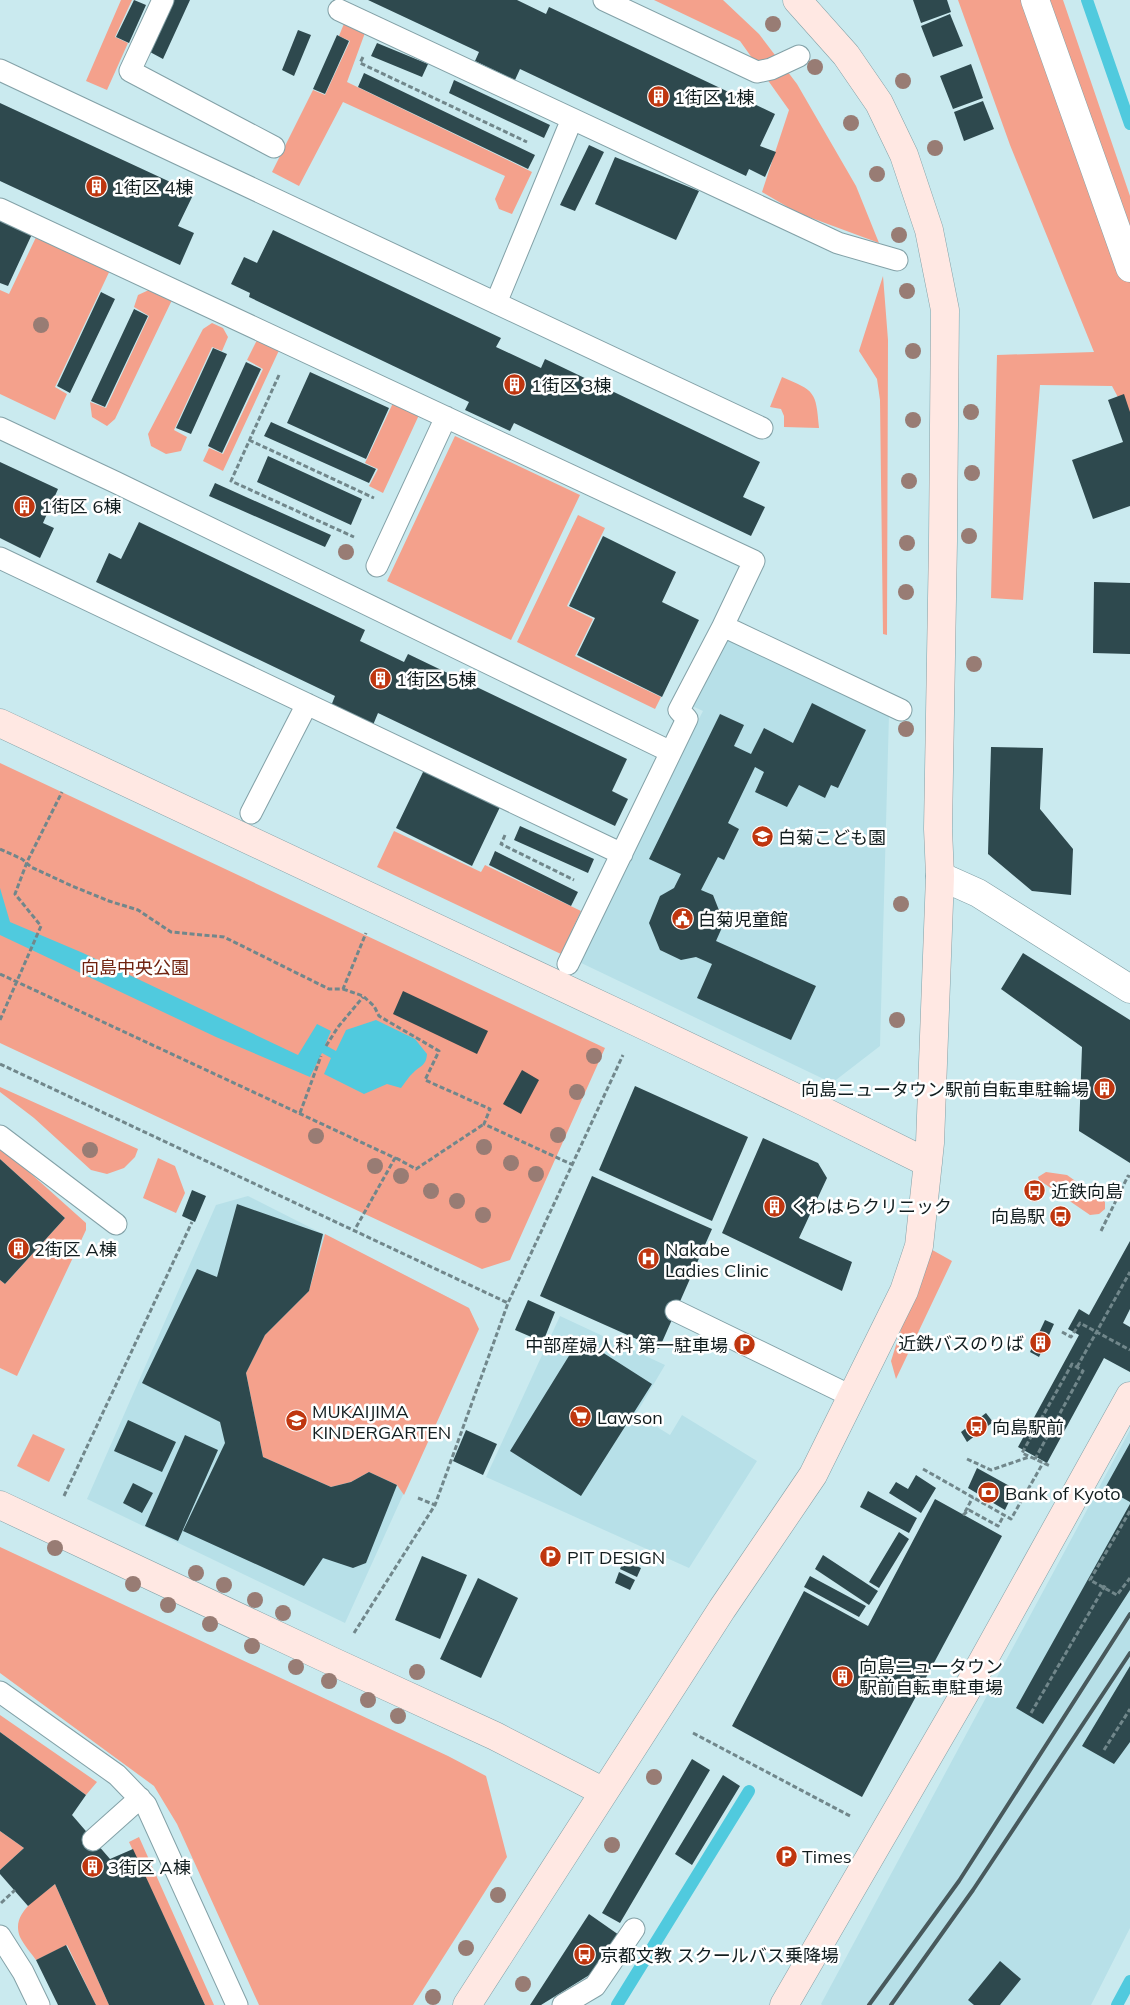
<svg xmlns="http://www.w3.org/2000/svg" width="1130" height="2005" font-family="Mulish,'Noto Sans JP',sans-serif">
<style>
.built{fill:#b7e0e8}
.green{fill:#f4a18c}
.water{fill:#50cade}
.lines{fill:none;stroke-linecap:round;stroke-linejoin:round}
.stream{stroke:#50cade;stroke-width:12}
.building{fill:#2e494e}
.lane-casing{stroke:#83a1a7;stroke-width:23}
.street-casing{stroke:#83a1a7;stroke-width:29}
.secondary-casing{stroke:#83a1a7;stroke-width:29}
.path{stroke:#71878b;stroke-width:3;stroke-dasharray:5 2.5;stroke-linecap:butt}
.lane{stroke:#fff;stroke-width:21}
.street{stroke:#fff;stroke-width:28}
.secondary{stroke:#ffe8e3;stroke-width:28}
.rail{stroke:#48595c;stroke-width:4}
.tree{fill:#987c74}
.labels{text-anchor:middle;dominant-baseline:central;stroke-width:5;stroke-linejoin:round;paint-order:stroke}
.poi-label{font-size:18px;fill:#111d1f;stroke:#fff;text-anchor:start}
.park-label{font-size:18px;fill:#6f220f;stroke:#fff}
</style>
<rect width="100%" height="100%" fill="#caeaef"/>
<path class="built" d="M 723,638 L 889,714 L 880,1046 L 832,1083 L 575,960 L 703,711 L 690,705 Z
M 248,1196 L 469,1308 L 478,1329 L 345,1623 L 87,1499 L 216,1205 Z
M 560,1316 L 665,1365 L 636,1414 L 670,1435 L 682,1415 L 757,1461 L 689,1568 L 486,1477 Z
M 1130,1430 L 1130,1928 L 1091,2005 L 822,2005 L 821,2004 Z"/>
<path class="green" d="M 121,0 L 132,0 L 115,37 L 128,43 L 107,90 L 86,81 Z
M 654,0 L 723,0 L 759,34 L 797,84 L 856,186 L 879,243 L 798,213 L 762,192 L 789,110 L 740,41 Z
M 958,0 L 1063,0 L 1130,196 L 1130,420 L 1112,386 L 1040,385 L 1023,600 L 991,598 L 997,355 L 1094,352 L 1010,145 Z
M 345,21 L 366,30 L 347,82 L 532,172 L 512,214 L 499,209 L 495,199 L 505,176 L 343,102 L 299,186 L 272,172 L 313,90 L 325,95 L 350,41 L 339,36 Z
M 38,233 L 111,268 L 55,387 L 67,394 L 55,420 L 0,394 L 0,290 L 9,294 Z
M 883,276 L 888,340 L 887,635 L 883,634 L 880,400 L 877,379 L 859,351 Z
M 151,289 L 172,300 L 115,419 L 107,426 L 92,417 L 90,402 L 106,408 L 149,316 L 134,307 L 138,295 Z
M 212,323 L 223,328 L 228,337 L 222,351 L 212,347 L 174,430 L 187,437 L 181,451 L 166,454 L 151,446 L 148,434 L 203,329 Z
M 259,336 L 281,346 L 223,471 L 203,461 L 209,448 L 223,454 L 263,369 L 247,360 Z
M 782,377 C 815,391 816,391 819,428 L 784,427 L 784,416 L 781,409 L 770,407 Z
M 393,403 L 419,415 L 383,493 L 369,486 L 378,469 L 365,463 Z
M 455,436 L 580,495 L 511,640 L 387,581 Z
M 578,515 L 605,528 L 567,606 L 593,619 L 575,656 L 661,697 L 655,709 L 517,642 Z
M 0,763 L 605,1048 L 510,1260 L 482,1269 L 0,1043 Z
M 394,831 L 481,872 L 485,865 L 581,911 L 561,954 L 377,867 Z
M 0,1087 L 138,1149 L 135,1157 L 124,1168 L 107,1174 L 91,1170 L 34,1118 L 0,1092 Z
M 0,1146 L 86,1223 L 86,1230 L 17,1376 L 0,1368 L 0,1280 L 5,1284 L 65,1218 L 0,1159 Z
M 158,1158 L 175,1166 L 185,1193 L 176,1213 L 143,1198 Z
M 1046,1172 L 1067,1175 L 1105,1202 L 1105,1209 L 1099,1214 L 1090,1215 L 1039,1180 L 1038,1177 Z
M 325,1234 L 469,1308 L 479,1329 L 404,1495 L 397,1485 L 369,1472 L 351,1482 L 331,1487 L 263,1457 L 246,1373 L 265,1335 L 309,1291 Z
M 927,1247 L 952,1261 L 896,1379 L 891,1361 Z
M 33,1434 L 65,1449 L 49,1482 L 17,1466 Z
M 0,1547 L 448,1756 L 486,1776 L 507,1857 L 413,2005 L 259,2005 L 177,1824 L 154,1786 L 0,1673 Z
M 0,1715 L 97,1782 L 86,1795 L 0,1732 Z
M 0,1831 L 24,1848 L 0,1870 Z
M 139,1837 L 214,2005 L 205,2005 L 129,1842 Z
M 55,1884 L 109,2005 L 96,2005 L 67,1945 L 36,1960 C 31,1953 24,1945 20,1937 C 10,1912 40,1897 55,1884 Z"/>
<path class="water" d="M 0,888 L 10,922 L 83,953 L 298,1055 L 317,1024 L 331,1031 L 325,1045 L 336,1051 L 346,1030 L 376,1020 L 415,1039 L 427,1054 C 426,1066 421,1065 414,1072 C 409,1076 405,1083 401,1088 L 387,1084 L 364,1094 L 324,1074 L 331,1058 L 322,1053 L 310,1077 L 216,1037 L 0,935 Z"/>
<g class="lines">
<path class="stream" d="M 1087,0 L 1130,124
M 617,2005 L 749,1791
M 1117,2005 L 1130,1981"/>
</g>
<path class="building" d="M 134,0 L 146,5 L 129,43 L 116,37 Z
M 174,0 L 190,0 L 163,59 L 150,52 Z
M 368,0 L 517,0 L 546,14 L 549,7 L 775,114 L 760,146 L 776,152 L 765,177 L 749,169 L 746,176 L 520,69 L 515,80 L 475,61 L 479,52 Z
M 913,0 L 947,0 L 951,12 L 921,23 Z
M 950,14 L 963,46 L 933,57 L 921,26 Z
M 298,30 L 311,35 L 294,76 L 282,70 Z
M 337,35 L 349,41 L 325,94 L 313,89 Z
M 377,43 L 428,64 L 422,77 L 371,56 Z
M 971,64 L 983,98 L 953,109 L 940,76 Z
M 364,73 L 535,155 L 528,169 L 358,87 Z
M 454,80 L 550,125 L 544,138 L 449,93 Z
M 983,101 L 994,129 L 964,141 L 954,112 Z
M 0,103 L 194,193 L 178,226 L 194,233 L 180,265 L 0,181 Z
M 589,145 L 604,152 L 575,211 L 560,205 Z
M 615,157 L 699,191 L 676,240 L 595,204 Z
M 0,217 L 33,232 L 8,286 L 0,283 Z
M 273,230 L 501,338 L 496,347 L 541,368 L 545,359 L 760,462 L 743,497 L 765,507 L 751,536 L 514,423 L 510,431 L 465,410 L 469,402 L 249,297 L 250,293 L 231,284 L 244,257 L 257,263 Z
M 101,292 L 115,299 L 70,393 L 57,386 Z
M 134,309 L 148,316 L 105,407 L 91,401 Z
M 213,348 L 227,354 L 191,434 L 176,428 Z
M 246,362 L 261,369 L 222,453 L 208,446 Z
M 310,372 L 389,408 L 366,459 L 287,423 Z
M 1124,394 L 1130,412 L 1130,506 L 1093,519 L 1072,460 L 1123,442 L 1108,400 Z
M 271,422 L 376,469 L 369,483 L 264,436 Z
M 268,456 L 362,499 L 351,525 L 257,482 Z
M 0,462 L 58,489 L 43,523 L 54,528 L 40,558 L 0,538 Z
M 215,483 L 331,535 L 325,547 L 209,496 Z
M 139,522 L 365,630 L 360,641 L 404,662 L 408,654 L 627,759 L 612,791 L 628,799 L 615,826 L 378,713 L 373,725 L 331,706 L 335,696 L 96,582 L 109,553 L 121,559 Z
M 603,536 L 676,572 L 662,602 L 699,620 L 662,697 L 577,655 L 595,618 L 569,606 Z
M 1094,582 L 1130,583 L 1130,654 L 1093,653 Z
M 812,703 L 866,730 L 838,788 L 831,785 L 825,798 L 799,785 L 787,807 L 755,792 L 764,772 L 755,767 L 728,823 L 739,829 L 724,860 L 718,857 L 701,890 L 713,895 L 724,923 L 716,941 L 816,986 L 791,1040 L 697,998 L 712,964 L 696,957 L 681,960 L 660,950 L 649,923 L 660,896 L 674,888 L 681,874 L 649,859 L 720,714 L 744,725 L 734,746 L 751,754 L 764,728 L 793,743 Z
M 991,747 L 1043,748 L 1040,809 L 1073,849 L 1071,895 L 1032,891 L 988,854 Z
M 424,770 L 500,807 L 472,866 L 396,828 Z
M 520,826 L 594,859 L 588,873 L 514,840 Z
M 495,851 L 578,892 L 571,906 L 489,865 Z
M 1023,953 L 1130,1020 L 1130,1163 L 1079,1131 L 1082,1047 L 1001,989 Z
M 403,991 L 488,1031 L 477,1054 L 393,1014 Z
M 522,1070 L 539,1080 L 521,1114 L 503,1104 Z
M 635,1086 L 748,1137 L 712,1221 L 599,1170 Z
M 763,1138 L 818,1163 L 827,1178 L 799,1238 L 852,1262 L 842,1291 L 722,1233 Z
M 0,1159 L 65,1218 L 5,1284 L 0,1280 Z
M 592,1176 L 712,1229 L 659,1349 L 540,1296 Z
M 192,1190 L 206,1196 L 195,1222 L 182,1216 Z
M 237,1204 L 323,1234 L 309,1291 L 265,1335 L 246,1373 L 263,1457 L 331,1487 L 351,1482 L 369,1472 L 397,1485 L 366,1563 L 353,1568 L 323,1558 L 304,1586 L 183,1531 L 225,1443 L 220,1422 L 142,1383 L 197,1269 L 217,1277 Z
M 1130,1241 L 1130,1309 L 1123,1323 L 1130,1327 L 1130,1372 L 1104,1358 L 1047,1463 L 1018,1447 L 1079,1335 L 1068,1329 L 1079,1309 L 1089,1315 Z
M 528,1300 L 555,1312 L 543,1342 L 515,1330 Z
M 1045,1320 L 1054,1324 L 1039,1357 L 1030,1352 Z
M 580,1338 L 652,1384 L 581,1496 L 510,1451 Z
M 986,1413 L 993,1422 L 967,1442 L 961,1432 Z
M 128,1420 L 176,1442 L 162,1472 L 114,1451 Z
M 466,1430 L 497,1444 L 483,1475 L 453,1461 Z
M 185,1435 L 218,1450 L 178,1541 L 145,1526 Z
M 1130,1443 L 1130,1502 L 1105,1488 Z
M 977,1468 L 1015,1489 L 1005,1510 L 968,1488 Z
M 916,1475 L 936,1488 L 921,1513 L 889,1493 L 896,1482 L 908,1489 Z
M 133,1483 L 153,1493 L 142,1513 L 123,1503 Z
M 868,1491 L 917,1518 L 909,1533 L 860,1507 Z
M 935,1499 L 1002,1536 L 862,1797 L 732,1726 L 804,1591 L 868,1626 Z
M 1130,1504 L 1130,1590 L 1043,1724 L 1016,1708 Z
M 899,1532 L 909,1539 L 879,1588 L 869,1582 Z
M 823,1555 L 878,1591 L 869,1605 L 815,1569 Z
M 422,1556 L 467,1575 L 440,1639 L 395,1620 Z
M 624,1560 L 641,1568 L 637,1577 L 620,1569 Z
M 619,1572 L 635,1580 L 630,1590 L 615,1583 Z
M 810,1576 L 866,1606 L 859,1617 L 804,1587 Z
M 478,1578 L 518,1598 L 481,1678 L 440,1659 Z
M 1130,1666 L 1130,1742 L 1114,1764 L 1082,1746 Z
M 0,1732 L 86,1795 L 72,1815 L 110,1859 L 133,1849 L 205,2005 L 109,2005 L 55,1884 L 28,1906 L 0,1874 L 0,1870 L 24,1848 L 0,1831 Z
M 692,1759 L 710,1770 L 620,1923 L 602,1913 Z
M 723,1775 L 740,1786 L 692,1865 L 675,1854 Z
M 589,1914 L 619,1935 L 591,1974 L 541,2005 L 530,2005 Z
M 66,1945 L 96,2005 L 58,2005 L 36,1960 Z
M 1000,1961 L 1021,1979 L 1000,2005 L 974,2005 L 968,2000 Z"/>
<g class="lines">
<defs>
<path id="lane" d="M 163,0 L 130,71 L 274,147
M 604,0 L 757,72 L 771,69 L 799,56
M 339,10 L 838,243 L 897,260
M 0,70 L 762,428
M 0,209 L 754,561 L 723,626 L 901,710
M 496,303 L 572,119
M 0,428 L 115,482 L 671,752
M 0,558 L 622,854
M 377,566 L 446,417
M 251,813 L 307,704
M 568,964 L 687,719 L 679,710 L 723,626
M 0,1136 L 116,1224
M 676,1311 L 853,1397
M 0,1692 L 117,1775 L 146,1805 L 237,2005
M 93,1840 L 140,1798
M 0,1936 L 23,1972 L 39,2005
M 563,2005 L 595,1986 L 634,1929"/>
<path id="street" d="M 1035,0 L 1130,268
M 940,876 L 978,893 L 1130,989"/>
<path id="secondary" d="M 0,723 L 643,1025 L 807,1103 L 928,1163
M 0,1505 L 336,1663 L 495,1736 L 604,1792
M 467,2005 L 722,1609 L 813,1475 L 904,1291 L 919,1246 L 930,1143 L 940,876 L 938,829 L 943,541 L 945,310 L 929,230 L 904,155 L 879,103 L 846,55 L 797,0
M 784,2005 L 965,1693 L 1130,1396"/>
</defs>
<use href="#lane" class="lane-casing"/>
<use href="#street" class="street-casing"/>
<use href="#secondary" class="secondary-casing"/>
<path class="path" d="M 363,57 L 360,63 L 527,142
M 279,375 L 231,481 L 354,537
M 249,440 L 374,498
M 505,835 L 501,844 L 574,880
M 0,849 L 22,859 L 31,867 L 72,886 L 109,901 L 138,910 L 171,932 L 224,937 L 329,989 L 343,989 L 366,933
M 0,974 L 395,1158 L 354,1231
M 343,989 L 363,996 L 374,1006 L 379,1016 L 439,1051 L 425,1080 L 490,1109 L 484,1124 L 573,1165
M 0,1020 L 41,926 L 15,894 L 27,862 L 62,792
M 326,1046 L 338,1027 L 363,997
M 0,1064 L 508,1303
M 300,1113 L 321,1056
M 396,1158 L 416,1169 L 484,1124
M 1101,1231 L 1128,1176 L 1130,1177
M 1062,1332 L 1071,1337 L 1080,1323 L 1130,1350
M 1077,1367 L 1130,1272
M 967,1459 L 991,1470 L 1029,1457
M 1035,1459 L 1022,1453 L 1072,1364 L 1083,1371 L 1035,1459 L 1050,1466
M 923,1469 L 1011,1519 L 1043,1463
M 64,1496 L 192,1222
M 418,1498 L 435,1505
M 1130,1511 L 1090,1580 L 1117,1595 L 1130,1578
M 965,1512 L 973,1497
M 963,1515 L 969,1510 L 998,1526 L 1004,1515
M 354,1633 L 435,1505 L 508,1303 L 623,1055
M 1031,1713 L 1106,1584
M 693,1733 L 852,1817
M 1104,1750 L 1130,1709
M 1,1903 L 15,1890"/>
<use href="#lane" class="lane"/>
<use href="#street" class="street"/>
<use href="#secondary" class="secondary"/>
<path class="rail" d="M 869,2005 L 959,1881 L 1130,1614
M 891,2005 L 973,1890 L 1130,1653"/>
</g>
<g class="tree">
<circle cx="773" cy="24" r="8"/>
<circle cx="815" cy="67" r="8"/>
<circle cx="903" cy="81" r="8"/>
<circle cx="851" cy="123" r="8"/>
<circle cx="935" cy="148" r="8"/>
<circle cx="877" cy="174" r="8"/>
<circle cx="899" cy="235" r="8"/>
<circle cx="907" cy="291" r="8"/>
<circle cx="41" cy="325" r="8"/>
<circle cx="913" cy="351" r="8"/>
<circle cx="971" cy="412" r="8"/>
<circle cx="913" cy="420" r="8"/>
<circle cx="972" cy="473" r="8"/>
<circle cx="909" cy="481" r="8"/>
<circle cx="969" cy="536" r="8"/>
<circle cx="907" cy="543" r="8"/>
<circle cx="346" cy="552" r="8"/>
<circle cx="906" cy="592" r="8"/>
<circle cx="974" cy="664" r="8"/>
<circle cx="906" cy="729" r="8"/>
<circle cx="901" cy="904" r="8"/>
<circle cx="897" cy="1020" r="8"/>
<circle cx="594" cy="1056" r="8"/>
<circle cx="577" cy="1092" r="8"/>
<circle cx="558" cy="1135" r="8"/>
<circle cx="316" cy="1136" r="8"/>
<circle cx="484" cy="1147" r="8"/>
<circle cx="90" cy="1150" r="8"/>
<circle cx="511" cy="1163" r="8"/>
<circle cx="375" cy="1166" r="8"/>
<circle cx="536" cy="1174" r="8"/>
<circle cx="401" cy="1176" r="8"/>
<circle cx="431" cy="1191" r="8"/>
<circle cx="457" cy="1201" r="8"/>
<circle cx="483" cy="1215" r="8"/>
<circle cx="55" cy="1548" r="8"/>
<circle cx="196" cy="1573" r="8"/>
<circle cx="133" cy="1584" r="8"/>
<circle cx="224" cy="1585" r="8"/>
<circle cx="255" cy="1600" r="8"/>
<circle cx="168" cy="1605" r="8"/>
<circle cx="283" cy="1613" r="8"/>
<circle cx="210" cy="1624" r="8"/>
<circle cx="252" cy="1646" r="8"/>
<circle cx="296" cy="1667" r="8"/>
<circle cx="417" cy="1672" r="8"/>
<circle cx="329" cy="1681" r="8"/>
<circle cx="368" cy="1700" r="8"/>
<circle cx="398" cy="1716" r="8"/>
<circle cx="654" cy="1777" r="8"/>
<circle cx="612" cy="1845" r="8"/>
<circle cx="498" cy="1895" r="8"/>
<circle cx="466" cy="1948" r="8"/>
<circle cx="523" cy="1984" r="8"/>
<circle cx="433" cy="1997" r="8"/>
</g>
<defs>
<symbol id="building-disc" viewBox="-11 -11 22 22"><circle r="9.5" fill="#bf360f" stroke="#fff"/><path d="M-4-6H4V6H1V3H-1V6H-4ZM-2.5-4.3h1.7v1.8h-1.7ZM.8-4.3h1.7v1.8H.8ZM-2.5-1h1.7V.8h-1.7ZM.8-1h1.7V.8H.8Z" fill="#fff"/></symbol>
<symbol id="school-disc" viewBox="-11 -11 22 22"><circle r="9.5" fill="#bf360f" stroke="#fff"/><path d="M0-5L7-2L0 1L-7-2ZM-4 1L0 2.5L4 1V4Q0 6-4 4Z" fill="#fff"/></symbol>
<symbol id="civic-disc" viewBox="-11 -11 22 22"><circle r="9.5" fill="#bf360f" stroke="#fff"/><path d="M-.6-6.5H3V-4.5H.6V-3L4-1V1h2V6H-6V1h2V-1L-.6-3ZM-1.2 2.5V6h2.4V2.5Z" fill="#fff"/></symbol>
<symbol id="bus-disc" viewBox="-11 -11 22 22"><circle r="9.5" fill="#bf360f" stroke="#fff"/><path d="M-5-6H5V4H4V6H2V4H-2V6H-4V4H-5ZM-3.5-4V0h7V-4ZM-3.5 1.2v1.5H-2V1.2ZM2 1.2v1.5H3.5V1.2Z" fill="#fff"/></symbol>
<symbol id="hospital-disc" viewBox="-11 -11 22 22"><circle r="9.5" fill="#bf360f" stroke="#fff"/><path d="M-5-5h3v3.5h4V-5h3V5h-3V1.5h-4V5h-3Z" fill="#fff"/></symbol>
<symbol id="parking-disc" viewBox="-11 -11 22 22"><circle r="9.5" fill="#bf360f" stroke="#fff"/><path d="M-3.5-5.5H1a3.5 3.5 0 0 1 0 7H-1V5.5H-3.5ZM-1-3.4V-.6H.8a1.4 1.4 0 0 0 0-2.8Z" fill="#fff"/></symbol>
<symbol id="supermarket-disc" viewBox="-11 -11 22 22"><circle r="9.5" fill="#bf360f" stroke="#fff"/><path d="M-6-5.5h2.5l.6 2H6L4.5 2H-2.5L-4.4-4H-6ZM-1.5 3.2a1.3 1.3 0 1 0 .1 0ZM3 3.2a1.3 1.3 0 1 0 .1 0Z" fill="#fff"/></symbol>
<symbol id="bank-disc" viewBox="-11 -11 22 22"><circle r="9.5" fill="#bf360f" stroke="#fff"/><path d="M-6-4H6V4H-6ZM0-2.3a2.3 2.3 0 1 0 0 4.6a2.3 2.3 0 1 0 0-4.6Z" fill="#fff"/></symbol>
</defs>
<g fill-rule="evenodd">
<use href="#building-disc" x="646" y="84" width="25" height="25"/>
<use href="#building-disc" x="84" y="174" width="25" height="25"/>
<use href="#building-disc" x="502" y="372" width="25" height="25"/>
<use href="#building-disc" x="12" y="494" width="25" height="25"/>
<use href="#building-disc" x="368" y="666" width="25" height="25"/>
<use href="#school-disc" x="750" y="824" width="25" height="25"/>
<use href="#civic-disc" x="670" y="906" width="25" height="25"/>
<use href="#building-disc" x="1092" y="1076" width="25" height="25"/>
<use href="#bus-disc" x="1022" y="1178" width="25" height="25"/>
<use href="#building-disc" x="762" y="1194" width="25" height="25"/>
<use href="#bus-disc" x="1048" y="1204" width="25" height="25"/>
<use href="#building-disc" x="6" y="1236" width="25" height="25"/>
<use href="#hospital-disc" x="636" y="1246" width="25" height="25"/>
<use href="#building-disc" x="1028" y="1330" width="25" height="25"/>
<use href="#parking-disc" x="732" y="1332" width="25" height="25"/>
<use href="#supermarket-disc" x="568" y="1404" width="25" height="25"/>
<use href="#school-disc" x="284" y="1408" width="25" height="25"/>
<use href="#bus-disc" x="964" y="1414" width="25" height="25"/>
<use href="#bank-disc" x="976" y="1480" width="25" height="25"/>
<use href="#parking-disc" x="538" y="1544" width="25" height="25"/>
<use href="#building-disc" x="830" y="1664" width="25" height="25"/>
<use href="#parking-disc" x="774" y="1844" width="25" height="25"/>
<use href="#building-disc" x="80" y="1854" width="25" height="25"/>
<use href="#bus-disc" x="572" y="1942" width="25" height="25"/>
</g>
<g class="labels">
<g class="poi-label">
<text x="674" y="97">1街区 1棟</text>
<text x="113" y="187">1街区 4棟</text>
<text x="531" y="385">1街区 3棟</text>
<text x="41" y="506">1街区 6棟</text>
<text x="396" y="679">1街区 5棟</text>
<text x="778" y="837">白菊こども園</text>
<text x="698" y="919">白菊児童館</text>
<text x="1089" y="1089" text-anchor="end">向島ニュータウン駅前自転車駐輪場</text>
<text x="1051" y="1191">近鉄向島</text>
<text x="790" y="1206">くわはらクリニック</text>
<text x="1045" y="1216" text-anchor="end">向島駅</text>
<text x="34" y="1249">2街区 A棟</text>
<text x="665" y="1249">Nakabe<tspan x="665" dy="21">Ladies Clinic</tspan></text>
<text x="1024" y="1343" text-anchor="end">近鉄バスのりば</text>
<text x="728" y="1345" text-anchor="end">中部産婦人科 第一駐車場</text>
<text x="312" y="1411">MUKAIJIMA<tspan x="312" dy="21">KINDERGARTEN</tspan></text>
<text x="597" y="1417">Lawson</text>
<text x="992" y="1427">向島駅前</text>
<text x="1005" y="1493">Bank of Kyoto</text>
<text x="567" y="1557">PIT DESIGN</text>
<text x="859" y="1666">向島ニュータウン<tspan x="859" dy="21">駅前自転車駐車場</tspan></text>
<text x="802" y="1856">Times</text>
<text x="108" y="1867">3街区 A棟</text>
<text x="600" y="1955">京都文教 スクールバス乗降場</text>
</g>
<g class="park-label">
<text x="135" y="967">向島中央公園</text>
</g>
</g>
</svg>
